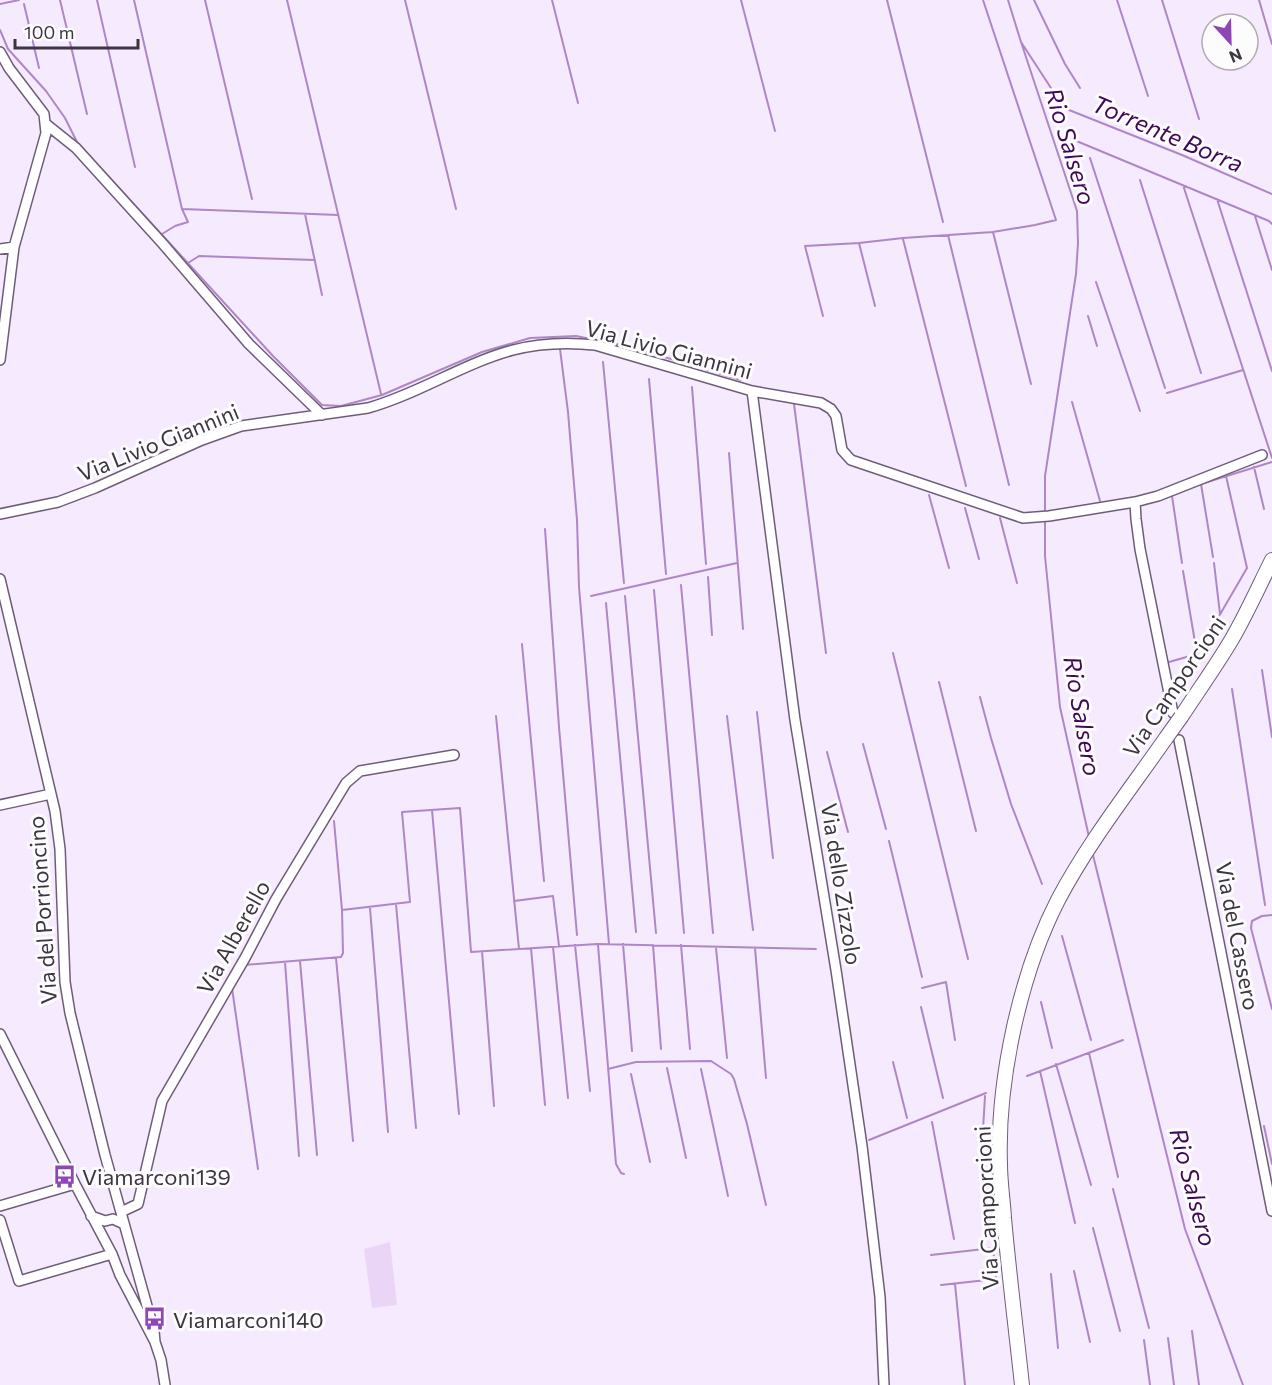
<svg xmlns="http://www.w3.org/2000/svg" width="1272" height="1385" font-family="Commissioner,sans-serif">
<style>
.green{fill:#ead5f7}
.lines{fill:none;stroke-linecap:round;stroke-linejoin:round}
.stream{stroke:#af86c7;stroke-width:2}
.street-casing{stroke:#6e5d79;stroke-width:12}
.secondary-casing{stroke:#6e5d79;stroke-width:16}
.street{stroke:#fff;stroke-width:9}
.secondary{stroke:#fff;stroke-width:14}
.secondary-bridge-casing{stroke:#6e5d79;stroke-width:16;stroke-linecap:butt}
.secondary-bridge{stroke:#fff;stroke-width:14}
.labels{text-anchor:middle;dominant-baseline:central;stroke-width:6;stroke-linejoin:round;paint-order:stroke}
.street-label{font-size:22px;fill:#3d3542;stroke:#fcfcfc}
.poi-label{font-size:22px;fill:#3d3542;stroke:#fcfcfc;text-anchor:start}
.water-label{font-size:24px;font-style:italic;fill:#410859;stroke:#fcfcfc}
</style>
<rect width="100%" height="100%" fill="#f6eafe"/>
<path class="green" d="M 390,1242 L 397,1305 L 372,1308 L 364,1249 Z"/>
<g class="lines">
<path class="stream" d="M 60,0 L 87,114
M 97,0 L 135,167
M 134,0 L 182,209 L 188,222 L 175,226 L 162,234
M 205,0 L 252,199
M 287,0 L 381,394
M 405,0 L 456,209
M 552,0 L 578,103
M 741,0 L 775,131
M 887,0 L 943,222
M 1008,0 L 1021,42 L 1064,108 L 1182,155 L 1272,194
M 1034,0 L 1065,64 L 1080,88
M 1117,0 L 1148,96
M 1162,0 L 1199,119
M 1259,0 L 1272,44
M 0,4 L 19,0
M 24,4 L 39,68
M 0,30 L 8,49 L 46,91 L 65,118 L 77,142 L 273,356 L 322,405 L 341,406 L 382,395 L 482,352 L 530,338 L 576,336 L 631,347 L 741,380
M 1021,42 L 1077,211 L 1078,243 L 1076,274 L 1045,476 L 1045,514
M 1074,140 L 1269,221 L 1272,224
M 1090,158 L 1165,388
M 1140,180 L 1201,373
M 1183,185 L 1272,458
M 1217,199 L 1272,371
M 182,209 L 338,215
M 305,214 L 322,295
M 1255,216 L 1272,270
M 993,232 L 1031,384
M 948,235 L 1009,485
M 903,239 L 966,486
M 859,243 L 875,306
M 188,263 L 199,256 L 315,260
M 1096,282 L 1140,411
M 823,316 L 805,246 L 859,243 L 903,238 L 993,232 L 1035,225 L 1056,220 L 983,0
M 1088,316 L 1097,346
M 560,349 L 568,412 L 577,520 L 579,587 L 609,944
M 603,362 L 624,583
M 649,379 L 666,574
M 692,387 L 706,564
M 1167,393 L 1243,370
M 1072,402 L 1100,501
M 794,404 L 826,653
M 729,453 L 743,629
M 1254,467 L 1264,509
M 929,495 L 949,568
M 1172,496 L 1182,563
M 965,508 L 979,559
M 1000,518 L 1017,583
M 1045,520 L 1045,556 L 1060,707 L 1089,837
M 545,529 L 559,727 L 577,935
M 1213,557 L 1201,484 L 1272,462
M 1214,563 L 1220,614
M 1183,571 L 1197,654
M 708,577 L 712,635
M 681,585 L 713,933
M 654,590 L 684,933
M 591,596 L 737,563
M 625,596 L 656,933
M 606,603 L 636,932
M 522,644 L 544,881
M 893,653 L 968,959
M 1169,662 L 1197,654 L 1247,568 L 1226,476
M 1262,670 L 1272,737
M 939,682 L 976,831
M 1232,689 L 1265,905
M 980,697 L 991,738 L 1011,804 L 1042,884
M 757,712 L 773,858
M 496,716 L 519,949
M 727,716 L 753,930
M 863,744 L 886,829
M 827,752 L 848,832
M 432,810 L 459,1114
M 889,841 L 922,977
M 1092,851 L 1185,1229 L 1243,1385
M 514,901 L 553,896 L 559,946
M 396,904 L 416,1128
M 370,908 L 388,1132
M 276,909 L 288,888
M 342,910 L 410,902 L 402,812 L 460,808 L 471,952 L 597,944 L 816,949
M 1272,915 L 1262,916 L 1252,921 L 1251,928 L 1272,1009
M 1062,936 L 1091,1040
M 623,944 L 632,1051
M 575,945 L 590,1091
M 598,945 L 616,1164 L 621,1173 L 624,1174
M 653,945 L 661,1049
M 681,945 L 690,1049
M 553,947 L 568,1098
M 531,948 L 545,1105
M 716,948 L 727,1058
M 755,948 L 766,1078
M 482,951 L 494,1106
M 336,958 L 353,1141
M 300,961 L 317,1155
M 285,962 L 299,1156
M 244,965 L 341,957 L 343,953 L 342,910 L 334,821
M 232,988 L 258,1169
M 922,988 L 946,982 L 955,1040
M 1041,1002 L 1052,1048
M 921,1007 L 943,1098
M 1089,1053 L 1118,1177
M 893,1062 L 907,1118
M 1056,1064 L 1091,1185
M 667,1068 L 686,1158
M 608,1069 L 636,1062 L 711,1061 L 731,1074 L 734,1079 L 747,1124 L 766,1205
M 701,1069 L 728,1196
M 1040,1071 L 1075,1223
M 631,1074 L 650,1162
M 1027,1076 L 1123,1040
M 985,1096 L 981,1163 L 988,1231
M 932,1122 L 954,1239
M 1264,1126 L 1272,1164
M 869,1140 L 986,1093
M 1113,1189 L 1149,1328
M 1093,1228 L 1120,1331
M 931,1255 L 993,1248 L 996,1279 L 941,1285
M 1074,1271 L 1090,1342
M 1051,1274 L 1058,1348
M 955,1284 L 965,1385
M 1192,1331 L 1199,1385
M 1168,1338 L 1174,1385
M 1144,1340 L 1150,1385"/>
<defs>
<path id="street" d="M 0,52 L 9,68 L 44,114 L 46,133 L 14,247 L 0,360
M 46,124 L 76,148 L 163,244 L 249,344 L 322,415
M 0,249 L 14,247
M 752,391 L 795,720 L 836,970 L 862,1146 L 880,1297 L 884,1385
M 1135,502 L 1136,519 L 1140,549 L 1173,713
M 0,514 L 58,502 L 95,488 L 202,440 L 241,426 L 368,408 C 418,394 464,363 513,350 C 540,343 567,342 595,345 L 752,391 L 821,403 L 831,409 L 836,416 L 842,450 L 851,460 L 1023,518 L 1049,516 L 1135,502 L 1158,496 L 1262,455
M 0,579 L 55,811 L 60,849 L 65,982 L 70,1013 L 105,1155 L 154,1331 L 155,1342
M 1179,740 L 1272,1211
M 0,805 L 51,794
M 0,1034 L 75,1184 L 112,1254 L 120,1275 L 155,1342 L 161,1360 L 165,1385
M 0,1206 L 75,1184
M 121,1212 L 138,1204 L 162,1101 L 245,958 L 276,899 L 346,783 L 360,771 L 454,755
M 91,1216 L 105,1221 L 113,1219 L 124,1224
M 0,1220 L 19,1281 L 112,1254"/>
<path id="secondary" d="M 1181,717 C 1198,691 1216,666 1232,639 C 1247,613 1259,586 1272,560
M 1022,1385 C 1016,1329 1009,1274 1004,1218 C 1003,1200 1000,1182 1000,1164 C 997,1081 1020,974 1058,900 C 1088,843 1129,791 1166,738"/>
</defs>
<use href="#street" class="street-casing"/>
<use href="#secondary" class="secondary-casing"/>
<use href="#street" class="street"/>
<use href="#secondary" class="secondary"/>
<defs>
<path id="secondary-bridge" d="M 1166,738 L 1181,717"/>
</defs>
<use href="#secondary-bridge" class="secondary-bridge-casing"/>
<use href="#secondary-bridge" class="secondary-bridge"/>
</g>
<defs>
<symbol id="bus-bare" viewBox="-9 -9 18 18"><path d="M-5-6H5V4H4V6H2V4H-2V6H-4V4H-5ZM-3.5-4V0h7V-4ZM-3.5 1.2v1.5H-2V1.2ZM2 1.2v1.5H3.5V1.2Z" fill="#8f45b6" stroke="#fcfcfc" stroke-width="2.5" paint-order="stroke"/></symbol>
</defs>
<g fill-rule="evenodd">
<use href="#bus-bare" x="48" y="1160" width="33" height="33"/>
<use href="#bus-bare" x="138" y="1302" width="33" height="33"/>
</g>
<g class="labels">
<g class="street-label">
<text transform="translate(669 349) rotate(15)">Via Livio Giannini</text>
<text transform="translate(158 442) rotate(-22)">Via Livio Giannini</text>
<text transform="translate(1174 686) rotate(-56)">Via Camporcioni</text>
<text transform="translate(842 884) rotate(81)">Via dello Zizzolo</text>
<text transform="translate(42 910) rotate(-94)">Via del Porrioncino</text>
<text transform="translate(1238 936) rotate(79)">Via del Cassero</text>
<text transform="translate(233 937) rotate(-61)">Via Alberello</text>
<text transform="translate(986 1208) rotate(-93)">Via Camporcioni</text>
</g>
<g class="poi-label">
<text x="82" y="1176">Viamarconi139</text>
<text x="173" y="1319">Viamarconi140</text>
</g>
<g class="water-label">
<text transform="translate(1168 133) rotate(23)">Torrente Borra</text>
<text transform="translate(1071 146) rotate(73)">Rio Salsero</text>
<text transform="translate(1083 716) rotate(80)">Rio Salsero</text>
<text transform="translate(1194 1187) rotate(75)">Rio Salsero</text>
</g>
</g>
<g transform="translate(1230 42) rotate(158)"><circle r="28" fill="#fcfcfc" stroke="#b0acb2" stroke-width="1.5"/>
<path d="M0-4.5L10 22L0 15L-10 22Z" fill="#8f45b6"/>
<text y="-9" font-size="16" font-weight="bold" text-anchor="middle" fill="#3d3542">N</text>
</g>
<path d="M15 39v9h123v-9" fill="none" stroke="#3d3542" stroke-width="3"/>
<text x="24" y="39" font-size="18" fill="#3d3542" stroke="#fcfcfc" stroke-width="4.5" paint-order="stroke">100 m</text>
</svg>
